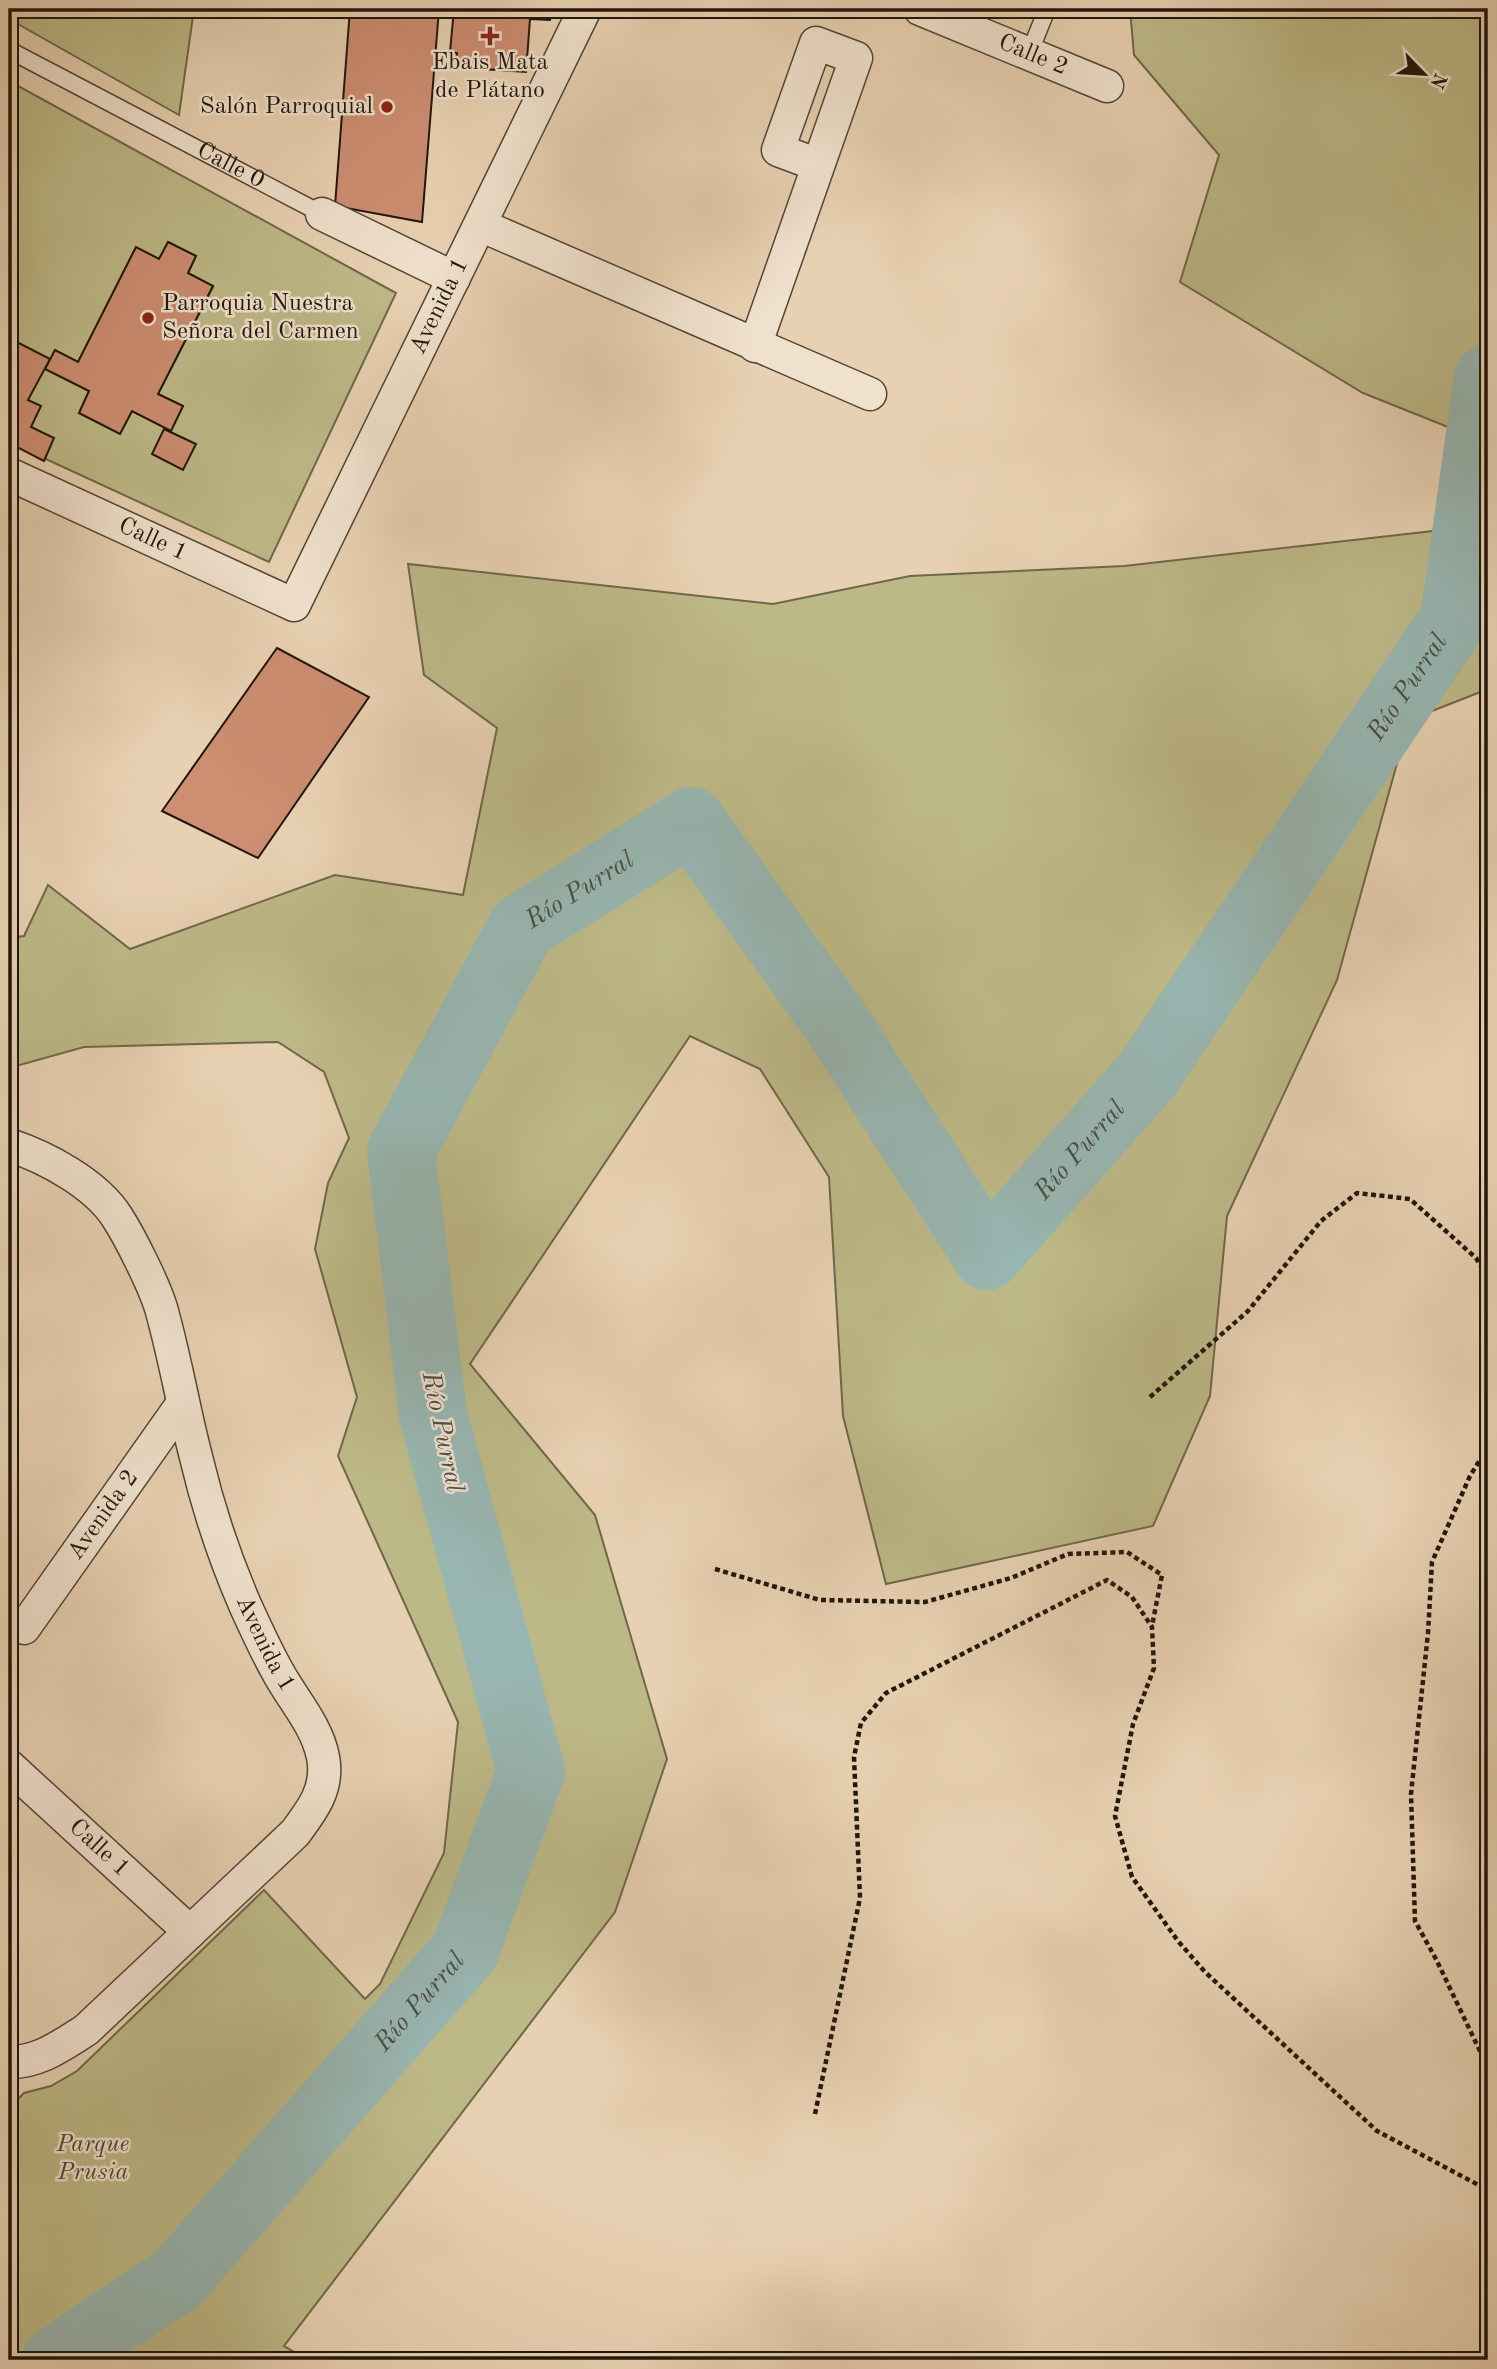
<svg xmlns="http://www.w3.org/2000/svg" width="1497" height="2369" font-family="'Old Standard TT',serif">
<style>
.green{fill:#bdb987;stroke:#6e684a;stroke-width:2;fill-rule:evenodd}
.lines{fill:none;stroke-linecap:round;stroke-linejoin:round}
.river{stroke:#98b6b1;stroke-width:68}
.building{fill:#cd8e72;stroke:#20160c;stroke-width:2}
.lane-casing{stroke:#524536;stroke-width:19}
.street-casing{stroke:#524536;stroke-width:35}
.path{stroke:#20160c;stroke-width:4.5;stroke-dasharray:5 3.5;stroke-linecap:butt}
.lane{stroke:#f0e1cd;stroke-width:16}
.street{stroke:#f0e1cd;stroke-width:32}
.poi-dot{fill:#8f2418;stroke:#f0e1cd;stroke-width:2.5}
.labels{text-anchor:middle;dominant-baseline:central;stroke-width:5;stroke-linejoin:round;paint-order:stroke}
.street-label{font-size:24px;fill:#20160c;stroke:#f0e1cd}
.poi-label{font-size:24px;fill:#20160c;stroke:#f0e1cd}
.park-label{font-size:24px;font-style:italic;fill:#4f4731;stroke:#f0e1cd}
.water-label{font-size:26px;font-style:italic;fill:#4a4e46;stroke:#f0e1cd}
</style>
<rect width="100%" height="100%" fill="#e8d1b2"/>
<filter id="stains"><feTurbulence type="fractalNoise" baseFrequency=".00286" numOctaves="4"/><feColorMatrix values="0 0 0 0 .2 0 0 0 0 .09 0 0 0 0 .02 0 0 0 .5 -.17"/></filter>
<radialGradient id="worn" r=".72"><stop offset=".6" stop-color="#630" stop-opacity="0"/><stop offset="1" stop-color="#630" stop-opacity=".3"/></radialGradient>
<path class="green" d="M 9,9 L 194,9 L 179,115 L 9,19 Z
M 1130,9 L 1488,9 L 1488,443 L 1363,393 L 1180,282 L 1219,155 L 1134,55 Z
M 9,81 L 396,293 L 269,562 L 9,442 ZM 168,242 L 196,256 L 188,273 L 213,287 L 158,394 L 183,406 L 171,431 L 132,411 L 120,434 L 79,413 L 89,391 L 45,368 L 55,350 L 78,362 L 136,247 L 159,259 Z
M 1433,531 L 1488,538 L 1488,689 L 1409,720 L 1337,980 L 1227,1216 L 1210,1396 L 1153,1526 L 886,1584 L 843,1416 L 829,1177 L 760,1069 L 690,1036 L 470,1364 L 595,1515 L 667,1759 L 615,1912 L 284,2346 L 308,2360 L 9,2360 L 9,2108 L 24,2093 L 51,2086 L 77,2071 L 264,1890 L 365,1999 L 380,1984 L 444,1853 L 458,1722 L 338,1456 L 357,1397 L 315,1249 L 328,1183 L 349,1138 L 324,1072 L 278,1042 L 84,1047 L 9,1068 L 9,938 L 24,936 L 48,885 L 130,949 L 335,875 L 463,895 L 497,728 L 424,675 L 408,564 L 773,604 L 910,576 L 1124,566 Z"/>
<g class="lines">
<path class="river" id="s1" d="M 56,2360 L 177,2279 L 465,1951 L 531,1771 L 433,1415 L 401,1151 L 522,927 L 691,821 L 835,1021 L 987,1256 L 1148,1074 L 1454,619 L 1488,378"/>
</g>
<path class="building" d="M 350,9 L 439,9 L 422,222 L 335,206 Z
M 454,9 L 552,9 L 550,20 L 530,19 L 526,72 L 455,67 L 457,53 L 450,52 Z
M 168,242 L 196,256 L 188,273 L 213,286 L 158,394 L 183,406 L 171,431 L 132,411 L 120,434 L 79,413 L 89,391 L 45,369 L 55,350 L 78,362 L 136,247 L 159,259 Z
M 9,338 L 50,359 L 28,400 L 41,406 L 31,427 L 54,438 L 44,461 L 9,443 Z
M 164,429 L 196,444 L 183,470 L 152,454 Z
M 277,648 L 369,697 L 258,858 L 162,811 Z"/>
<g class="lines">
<defs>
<g id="lane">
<path id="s2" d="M 9,50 L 322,214"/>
<path d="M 1029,54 L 1047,9"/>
</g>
<g id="street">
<path id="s3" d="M 920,9 L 1107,86"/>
<path d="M 322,214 L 454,278"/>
<path d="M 480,225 L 870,394"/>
<path d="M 755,346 L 856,58 L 816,43 L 778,150 L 818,165"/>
<path id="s4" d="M 9,474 L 294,605 L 585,9"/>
<path id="s5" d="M 9,1145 C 46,1157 96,1184 117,1217 C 130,1237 154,1285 161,1308 C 175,1357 183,1407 196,1457 C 208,1508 225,1559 246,1607 C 256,1629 267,1653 279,1674 C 294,1701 317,1726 323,1757 C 329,1788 313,1809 295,1833 L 86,2030 C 62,2045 38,2063 9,2062"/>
<path id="s6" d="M 24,1628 L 183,1403"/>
<path id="s7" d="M 9,1766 L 190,1932"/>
</g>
</defs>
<use href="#lane" class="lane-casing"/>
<use href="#street" class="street-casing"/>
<path class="path" d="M 1150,1397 L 1248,1311 L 1321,1221 L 1357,1193 L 1410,1199 L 1476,1258 L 1488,1278
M 1488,1447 L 1470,1476 L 1432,1562 L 1428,1633 L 1411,1794 L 1415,1921 L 1437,1961 L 1488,2068
M 715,1569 L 820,1600 L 925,1602 L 1011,1578 L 1068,1554 L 1127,1552 L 1162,1575 L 1152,1626
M 815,2114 L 860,1898 L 854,1757 L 861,1723 L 886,1693 L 1107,1580 L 1132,1597 L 1152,1627 L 1154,1668 L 1133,1724 L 1115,1816 L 1132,1877 L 1178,1941 L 1205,1972 L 1377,2131 L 1488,2190"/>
<use href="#lane" class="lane"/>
<use href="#street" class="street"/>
</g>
<g class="poi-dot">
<path d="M486.5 25.5h7v7h7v7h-7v7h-7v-7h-7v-7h7z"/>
<circle cx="387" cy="107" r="7"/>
<circle cx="148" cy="318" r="7"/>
</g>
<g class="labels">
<g class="street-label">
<text stroke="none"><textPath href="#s3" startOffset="122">Calle 2</textPath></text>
<text stroke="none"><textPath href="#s2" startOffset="250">Calle 0</textPath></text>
<text stroke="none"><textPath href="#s4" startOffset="646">Avenida 1</textPath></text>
<text stroke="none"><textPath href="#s4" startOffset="158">Calle 1</textPath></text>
<text stroke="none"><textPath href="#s6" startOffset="138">Avenida 2</textPath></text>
<text stroke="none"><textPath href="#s5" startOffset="586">Avenida 1</textPath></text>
<text stroke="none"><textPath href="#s7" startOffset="122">Calle 1</textPath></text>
</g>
<g class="poi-label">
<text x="490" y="63">Ebais Mata<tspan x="490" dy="28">de Plátano</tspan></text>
<text x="373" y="107" text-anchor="end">Salón Parroquial</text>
<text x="162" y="304" text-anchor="start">Parroquia Nuestra<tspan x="162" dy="28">Señora del Carmen</tspan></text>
</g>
<g class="park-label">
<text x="93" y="2145">Parque<tspan x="93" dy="28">Prusia</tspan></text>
</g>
<g class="water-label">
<text stroke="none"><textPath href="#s1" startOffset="3098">Río Purral</textPath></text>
<text stroke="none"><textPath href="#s1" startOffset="1732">Río Purral</textPath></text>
<text stroke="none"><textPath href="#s1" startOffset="2530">Río Purral</textPath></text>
<text transform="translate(442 1432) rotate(78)">Río Purral</text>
<text stroke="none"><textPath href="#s1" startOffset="514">Río Purral</textPath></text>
</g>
</g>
<rect width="1497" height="2369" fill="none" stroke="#e8d1b2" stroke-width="35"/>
<rect x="10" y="10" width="1476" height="2348" fill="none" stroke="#20160c" stroke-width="3.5"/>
<rect x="18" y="18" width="1462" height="2334" fill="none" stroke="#20160c" stroke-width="2"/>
<g transform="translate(1424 74) rotate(115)" stroke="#f0e1cd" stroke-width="5" paint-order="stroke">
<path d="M0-5L12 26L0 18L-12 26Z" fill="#20160c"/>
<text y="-10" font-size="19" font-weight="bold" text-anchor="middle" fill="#20160c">N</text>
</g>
<rect width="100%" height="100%" filter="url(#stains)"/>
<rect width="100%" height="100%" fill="url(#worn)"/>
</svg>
